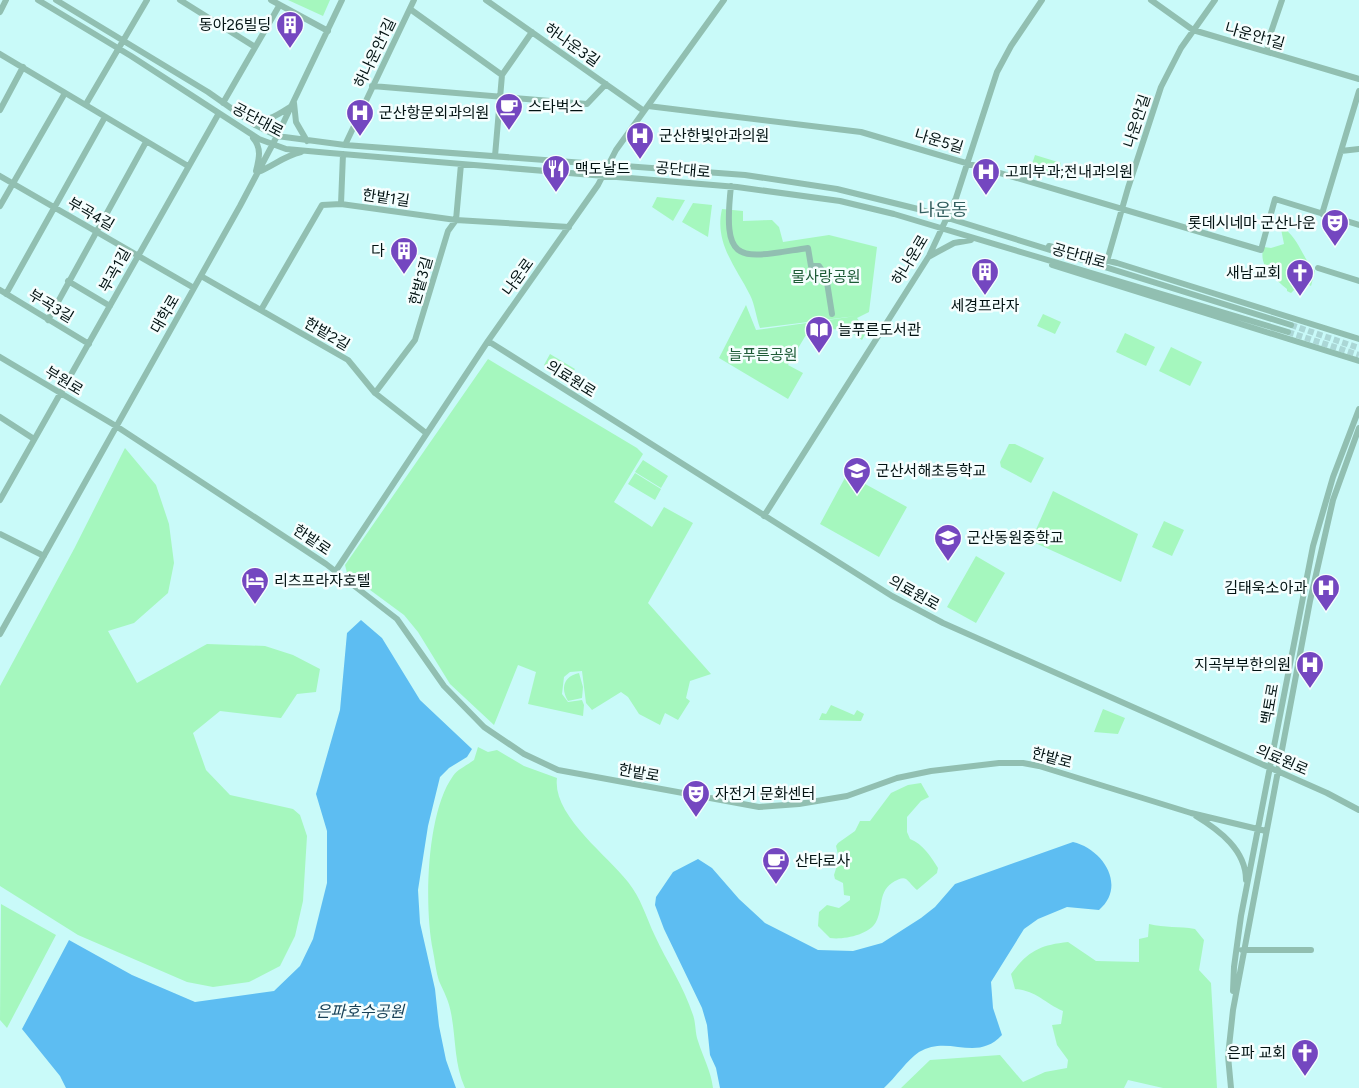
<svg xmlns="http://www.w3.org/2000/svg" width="1359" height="1088" font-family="Figtree,'Noto Sans KR',sans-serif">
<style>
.green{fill:#a5f7be}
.water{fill:#5dbdf2}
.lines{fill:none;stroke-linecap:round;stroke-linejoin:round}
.minor-tunnel{stroke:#abd7d6;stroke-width:6;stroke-dasharray:6 3;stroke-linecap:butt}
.minor{stroke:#91bfb1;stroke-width:6}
.labels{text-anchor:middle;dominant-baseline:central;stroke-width:5;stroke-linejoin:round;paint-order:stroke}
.poi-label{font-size:15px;fill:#021212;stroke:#f5fefe;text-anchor:start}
.street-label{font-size:15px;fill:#021212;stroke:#f5fefe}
.park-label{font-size:15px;fill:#1e5c37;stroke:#f5fefe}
.water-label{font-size:16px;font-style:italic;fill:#194258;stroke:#f5fefe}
.quarter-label{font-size:18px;fill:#335f5f;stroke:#f5fefe}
</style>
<rect width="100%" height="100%" fill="#c9faf9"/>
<path class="green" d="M 288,0 L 330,0 L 323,16 Z
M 1035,155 L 1061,163 L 1056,179 L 1030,170 Z
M 657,197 L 685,200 L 673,221 L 652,207 Z
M 693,203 L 712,205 L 708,237 L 682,222 Z
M 722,209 L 743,211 L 743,221 L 772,220 L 779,227 L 783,242 L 829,235 L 877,247 L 869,312 L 857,318 L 867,331 L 862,340 L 845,329 L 809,330 L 788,365 L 803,373 L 788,399 L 719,358 L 746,305 L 756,330 L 856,316 L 760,328 C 756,317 755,305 750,295 C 736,267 714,243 722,209 Z
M 1284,228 C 1301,242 1301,256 1315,271 L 1311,286 L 1306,283 L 1301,293 L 1294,290 L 1291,293 L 1287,291 L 1287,289 C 1274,278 1257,265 1264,247 L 1271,248 L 1284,244 L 1281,229 Z
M 1043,314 L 1061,322 L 1055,334 L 1037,326 Z
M 1125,333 L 1155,347 L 1146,366 L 1116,352 Z
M 1171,347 L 1202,362 L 1190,386 L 1159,371 Z
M 550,354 L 575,369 L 568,380 L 544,365 Z
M 488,359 L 637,448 L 643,454 L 614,502 L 652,527 L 664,507 L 693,523 L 648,603 L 711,674 L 690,681 L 686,698 L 690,701 L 678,720 L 665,713 L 660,725 L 639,714 L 628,697 L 621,692 L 592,710 L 586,703 L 582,671 L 570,672 L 564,677 L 562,694 L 568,702 L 582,700 L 584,705 L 583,716 L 528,704 L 536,672 L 518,665 L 494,725 L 450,684 L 418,632 L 404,615 L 347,573 L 345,565 Z
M 1009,444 L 1015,444 L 1044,458 L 1031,483 L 1001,467 L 1000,462 Z
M 125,448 L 156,485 L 169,524 L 174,563 L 168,593 L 134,623 L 108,631 L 137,683 L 207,644 L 265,646 L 293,655 L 320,669 L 316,692 L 297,694 L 281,718 L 220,711 L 193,733 L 206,770 L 230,795 L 293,809 L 300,815 L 307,836 L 303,901 L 295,936 L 280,966 L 249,982 L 213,987 L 187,982 L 78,935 L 0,886 L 0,686 L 74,549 Z
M 643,460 L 668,476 L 661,488 L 635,472 Z
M 635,473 L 661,489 L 655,500 L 628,484 Z
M 847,474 L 907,507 L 879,557 L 820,524 Z
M 1053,491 L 1138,534 L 1121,582 L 1031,541 Z
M 1164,521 L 1184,530 L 1172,556 L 1152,547 Z
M 976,556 L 1005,573 L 976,623 L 947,607 Z
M 579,673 L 583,687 L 582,698 L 568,701 C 560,688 564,676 579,673 Z
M 831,705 L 854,715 L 857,710 L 864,714 L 861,721 L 819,720 L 822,713 L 826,714 Z
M 1103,709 L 1125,718 L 1118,734 L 1094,732 Z
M 478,747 L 488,752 L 497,750 L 524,766 L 557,778 C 552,815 607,855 628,882 C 641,898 646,917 655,936 C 667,962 684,987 693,1015 C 696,1023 695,1033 698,1041 C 703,1057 711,1071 713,1088 L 465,1088 C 454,1064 456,1038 451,1013 C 449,1001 444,992 439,981 C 436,972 435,961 433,951 C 424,908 426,813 453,776 C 458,769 466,766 474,760 Z
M 921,783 L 929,797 L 921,801 L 907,817 L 907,832 L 910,839 C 923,844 931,857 938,868 L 937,873 L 917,890 C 913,887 909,881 906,879 C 902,877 898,880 895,881 C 877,891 884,907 876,922 C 869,935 843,940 830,938 L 818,926 L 819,912 L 827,905 L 839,908 L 850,900 L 850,896 L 844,895 L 843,883 L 835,879 L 834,875 L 839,859 L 836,846 L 838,843 L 855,831 L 860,821 L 870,821 L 891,793 L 908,785 Z
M 1,904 L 56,935 L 7,1028 L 0,1020 Z
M 1149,924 C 1165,928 1179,926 1195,929 L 1204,940 L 1199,970 L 1211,983 L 1217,1088 L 1163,1088 L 1128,1080 L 1124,1088 L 901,1088 L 930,1060 L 1000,1055 L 1023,1082 L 1045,1072 L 1067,1068 L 1068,1060 L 1057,1045 L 1052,1025 L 1061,1024 L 1063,1011 C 1044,1003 1037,991 1015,989 L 1011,974 C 1028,951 1040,945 1068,942 L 1096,961 L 1139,962 L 1139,939 L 1148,937 Z"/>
<path class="water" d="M 361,620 L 382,638 L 420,700 L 472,749 L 467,757 L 449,768 L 440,777 L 428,826 L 418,890 L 420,923 L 435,989 L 439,1026 L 446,1060 L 456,1088 L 66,1088 L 60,1076 L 22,1029 L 69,940 L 132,975 L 195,1002 L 274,991 L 300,966 L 313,939 L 327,883 L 327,831 L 316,794 L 340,710 L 347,633 Z
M 1073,842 C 1103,849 1127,886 1099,910 L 1067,907 L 1038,919 L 1024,929 L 991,982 L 993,1008 L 1002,1035 C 976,1063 949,1034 919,1052 C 908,1059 895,1078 884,1088 L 720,1088 L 716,1068 L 710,1055 L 707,1025 L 702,1008 L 664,929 L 655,905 L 656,897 L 673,872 L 698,859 L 712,868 L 739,899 L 765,923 L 818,950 L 853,951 L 882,943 L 921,918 L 935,907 L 955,884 Z"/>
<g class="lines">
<path class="minor-tunnel" d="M 1291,325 L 1359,348
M 1288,332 L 1359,355"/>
<path class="minor" d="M 38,0 L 131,56 L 259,139 L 286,149 L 330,153 L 737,187 L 840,201 L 894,214 L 1288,332
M 56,0 L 208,92 L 255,125 L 277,136 L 345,145 L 745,175 L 837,189 L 922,210 L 1291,325
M 180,0 L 255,47
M 271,0 L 328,31
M 486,0 L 644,111
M 1151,0 L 1193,30 L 1359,79
M 410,9 L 502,75 L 495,156
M 0,12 L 6,0
M 1267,52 L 1269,38 L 1282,0
M 0,54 L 188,166
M 502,75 L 532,32
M 372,86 L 587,104 L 606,84
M 223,103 L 279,6
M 294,103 L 296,122 L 307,141
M 86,104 L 147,0
M 648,106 L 861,132 L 1261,250 L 1275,199 L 1359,225
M 0,110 L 23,67
M 249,119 C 266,123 276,116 290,107
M 253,138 C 262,148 259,159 256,171
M 345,145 L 414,0
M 1341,151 L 1359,149
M 258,172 C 273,166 284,156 301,152
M 0,176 L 194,288
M 731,186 C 722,268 740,258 808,248 L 811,266 L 819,266 L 826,276 L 832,314
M 341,204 L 343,154
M 0,206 L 65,93
M 1322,214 L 1359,91
M 1049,246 L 1117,263 L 1359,339
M 930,256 L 954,243 L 971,240
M 1107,261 L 1128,188 L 1161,87 L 1181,48 L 1215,0
M 1052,265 L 1359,361
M 1318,268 L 1359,281
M 201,276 L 348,360 L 375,393 L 426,433
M 68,281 L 110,306
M 0,290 L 89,344
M 6,294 L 105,117
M 261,310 L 322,205 L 341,204 L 456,220 L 569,227
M 48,320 L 146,142
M 488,341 L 892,596 L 943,623 L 1327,793 L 1359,810
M 0,357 L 116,426 L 326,564 L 397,619 L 444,686 L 484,727 L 524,754 L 558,770 L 759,807 L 799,804 L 847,796 L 897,778 L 931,771 L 999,763 L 1023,763 L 1039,766 L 1191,813 L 1266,831
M 375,393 L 415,340 L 448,231 L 456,220 L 461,164
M 0,417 L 34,439
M 0,500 L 219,113
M 764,516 L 929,256 L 956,198 L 997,72 L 1011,46 L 1042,0
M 0,534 L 44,556
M 335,572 L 488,341 L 598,185 L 616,150 L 724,0
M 0,634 L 240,206 L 277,136 L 342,0
M 1196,816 C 1219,830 1246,850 1246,880
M 1242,950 L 1311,950
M 1233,991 L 1234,967 L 1241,916 L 1313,546 L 1333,477 L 1359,409
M 1231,1088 L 1228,1056 L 1233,1010 L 1310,601 L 1333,500 L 1359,428"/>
</g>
<defs>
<symbol id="building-pin" viewBox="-11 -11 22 30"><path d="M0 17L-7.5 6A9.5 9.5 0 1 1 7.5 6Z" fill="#7447c0" stroke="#f5fefe"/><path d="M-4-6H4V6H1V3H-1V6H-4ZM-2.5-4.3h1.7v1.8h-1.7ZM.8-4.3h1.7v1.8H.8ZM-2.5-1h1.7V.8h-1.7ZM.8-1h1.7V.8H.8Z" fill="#fff"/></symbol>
<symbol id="cafe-pin" viewBox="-11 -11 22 30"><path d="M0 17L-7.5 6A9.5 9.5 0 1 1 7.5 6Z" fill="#7447c0" stroke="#f5fefe"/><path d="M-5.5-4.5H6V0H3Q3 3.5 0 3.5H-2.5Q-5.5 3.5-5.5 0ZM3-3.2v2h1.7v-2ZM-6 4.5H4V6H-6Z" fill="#fff"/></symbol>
<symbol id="hospital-pin" viewBox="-11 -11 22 30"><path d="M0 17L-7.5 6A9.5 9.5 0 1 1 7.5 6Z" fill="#7447c0" stroke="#f5fefe"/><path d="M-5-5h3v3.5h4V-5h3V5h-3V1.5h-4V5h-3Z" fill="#fff"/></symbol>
<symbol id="restaurant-pin" viewBox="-11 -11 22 30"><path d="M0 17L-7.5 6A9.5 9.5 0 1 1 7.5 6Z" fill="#7447c0" stroke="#f5fefe"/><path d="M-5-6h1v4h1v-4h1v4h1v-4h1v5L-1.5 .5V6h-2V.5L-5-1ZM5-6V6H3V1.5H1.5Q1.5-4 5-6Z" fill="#fff"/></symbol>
<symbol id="theatre-pin" viewBox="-11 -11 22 30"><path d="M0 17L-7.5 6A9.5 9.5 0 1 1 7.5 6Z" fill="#7447c0" stroke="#f5fefe"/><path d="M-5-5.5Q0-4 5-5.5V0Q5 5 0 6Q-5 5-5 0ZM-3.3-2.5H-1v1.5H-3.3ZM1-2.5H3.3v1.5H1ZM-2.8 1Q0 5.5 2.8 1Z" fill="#fff"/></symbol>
<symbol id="church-pin" viewBox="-11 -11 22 30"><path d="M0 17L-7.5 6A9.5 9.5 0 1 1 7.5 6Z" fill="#7447c0" stroke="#f5fefe"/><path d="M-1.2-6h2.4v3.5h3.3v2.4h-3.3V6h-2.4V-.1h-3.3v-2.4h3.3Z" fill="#fff"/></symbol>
<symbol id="library-pin" viewBox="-11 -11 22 30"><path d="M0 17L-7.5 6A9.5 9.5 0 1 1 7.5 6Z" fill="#7447c0" stroke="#f5fefe"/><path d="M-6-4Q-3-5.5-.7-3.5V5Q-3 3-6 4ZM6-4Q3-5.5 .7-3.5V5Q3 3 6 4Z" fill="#fff"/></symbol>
<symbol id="school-pin" viewBox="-11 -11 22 30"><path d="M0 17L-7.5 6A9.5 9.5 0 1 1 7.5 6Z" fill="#7447c0" stroke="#f5fefe"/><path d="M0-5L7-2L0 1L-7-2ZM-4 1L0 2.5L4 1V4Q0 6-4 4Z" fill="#fff"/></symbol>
<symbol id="hotel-pin" viewBox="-11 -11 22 30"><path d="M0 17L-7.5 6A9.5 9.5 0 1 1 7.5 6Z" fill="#7447c0" stroke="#f5fefe"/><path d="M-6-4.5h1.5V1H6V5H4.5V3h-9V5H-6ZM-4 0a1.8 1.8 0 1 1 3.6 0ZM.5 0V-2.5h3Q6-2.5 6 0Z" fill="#fff"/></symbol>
</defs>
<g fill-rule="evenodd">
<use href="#building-pin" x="274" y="9" width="32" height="43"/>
<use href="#cafe-pin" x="493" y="91" width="32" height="43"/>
<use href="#hospital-pin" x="344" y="97" width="32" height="43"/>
<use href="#hospital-pin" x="624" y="120" width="32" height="43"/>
<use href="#restaurant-pin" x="540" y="153" width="32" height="43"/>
<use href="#hospital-pin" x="970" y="156" width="32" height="43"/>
<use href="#theatre-pin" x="1319" y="207" width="32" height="43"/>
<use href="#building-pin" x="388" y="235" width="32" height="43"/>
<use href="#building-pin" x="969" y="256" width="32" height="43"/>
<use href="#church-pin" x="1284" y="257" width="32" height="43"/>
<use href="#library-pin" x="803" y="314" width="32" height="43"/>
<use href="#school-pin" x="841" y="455" width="32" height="43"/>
<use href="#school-pin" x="932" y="522" width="32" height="43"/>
<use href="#hotel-pin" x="239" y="565" width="32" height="43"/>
<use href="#hospital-pin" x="1310" y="572" width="32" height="43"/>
<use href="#hospital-pin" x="1294" y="649" width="32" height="43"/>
<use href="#theatre-pin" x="680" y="778" width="32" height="43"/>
<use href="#cafe-pin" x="760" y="845" width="32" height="43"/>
<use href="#church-pin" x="1289" y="1037" width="32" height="43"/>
</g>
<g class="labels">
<g class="poi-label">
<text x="271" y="25" text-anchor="end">동아26빌딩</text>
<text x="528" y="107">스타벅스</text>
<text x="379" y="113">군산항문외과의원</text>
<text x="659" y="136">군산한빛안과의원</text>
<text x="575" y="169">맥도날드</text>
<text x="1005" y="172">고피부과;전내과의원</text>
<text x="1316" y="223" text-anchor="end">롯데시네마 군산나운</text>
<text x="385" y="251" text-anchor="end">다</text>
<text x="1281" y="273" text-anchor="end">새남교회</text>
<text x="985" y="306" text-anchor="middle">세경프라자</text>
<text x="838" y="330">늘푸른도서관</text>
<text x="876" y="471">군산서해초등학교</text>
<text x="967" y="538">군산동원중학교</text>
<text x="274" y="581">리츠프라자호텔</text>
<text x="1307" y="588" text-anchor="end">김태욱소아과</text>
<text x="1291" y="665" text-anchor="end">지곡부부한의원</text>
<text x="715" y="794">자전거 문화센터</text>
<text x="795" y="861">산타로사</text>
<text x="1286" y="1053" text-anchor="end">은파 교회</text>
</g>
<g class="street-label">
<text transform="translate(1255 36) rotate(16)">나운안1길</text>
<text transform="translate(572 45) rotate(35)">하나운3길</text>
<text transform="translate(375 53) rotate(-64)">하나운안1길</text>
<text transform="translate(258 120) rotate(28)">공단대로</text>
<text transform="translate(1137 121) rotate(-72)">나운안길</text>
<text transform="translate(939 141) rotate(17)">나운5길</text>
<text transform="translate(683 170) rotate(5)">공단대로</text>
<text transform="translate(386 198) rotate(8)">한밭1길</text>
<text transform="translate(91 214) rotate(30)">부곡4길</text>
<text transform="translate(1079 256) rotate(16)">공단대로</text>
<text transform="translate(910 260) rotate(-59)">하나운로</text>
<text transform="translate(115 270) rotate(-61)">부곡1길</text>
<text transform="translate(518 277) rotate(-54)">나운로</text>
<text transform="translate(421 281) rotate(-74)">한밭3길</text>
<text transform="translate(51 306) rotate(31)">부곡3길</text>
<text transform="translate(165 314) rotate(-60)">대학로</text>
<text transform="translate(327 334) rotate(30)">한밭2길</text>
<text transform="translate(571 379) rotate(32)">의료원로</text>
<text transform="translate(64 381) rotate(31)">부원로</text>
<text transform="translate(312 540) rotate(34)">한밭로</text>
<text transform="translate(914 593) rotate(29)">의료원로</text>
<text transform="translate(1270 704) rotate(-80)">백토로</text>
<text transform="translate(1052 758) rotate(15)">한밭로</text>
<text transform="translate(1282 760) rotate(23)">의료원로</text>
<text transform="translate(639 773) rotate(10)">한밭로</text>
</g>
<g class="park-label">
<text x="826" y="277">물사랑공원</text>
<text x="763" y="355">늘푸른공원</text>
</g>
<g class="water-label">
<text x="360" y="1011">은파호수공원</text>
</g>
<g class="quarter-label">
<text x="943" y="210">나운동</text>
</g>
</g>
</svg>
